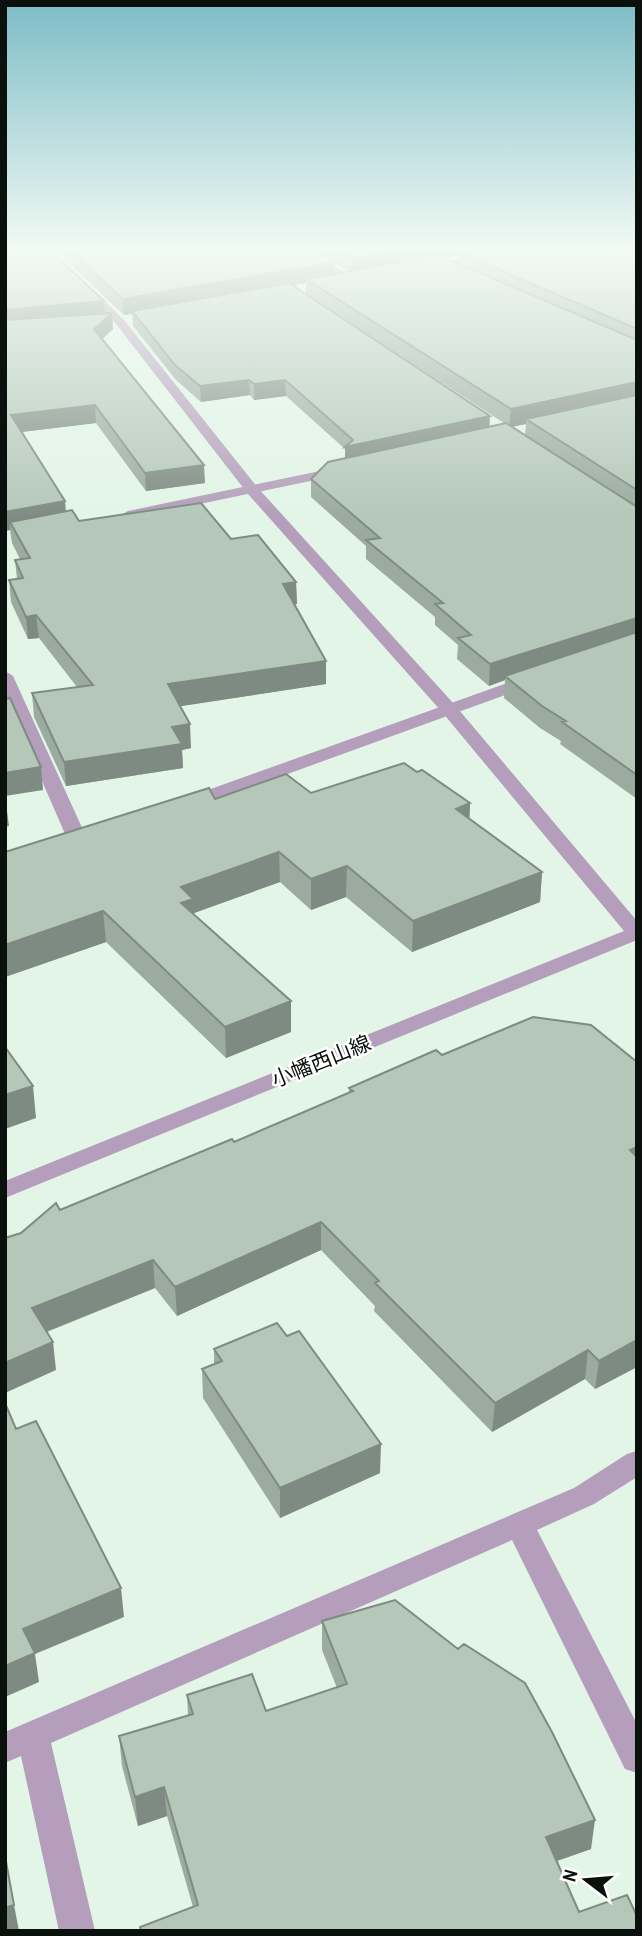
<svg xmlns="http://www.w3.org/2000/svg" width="642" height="1936" font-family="'Archivo Narrow','Noto Sans JP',sans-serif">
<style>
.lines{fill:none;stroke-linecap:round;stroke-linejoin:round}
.minor{fill:#b49ebb;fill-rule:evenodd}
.tertiary{fill:#b49ebb;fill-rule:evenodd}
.wall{fill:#9bab9f;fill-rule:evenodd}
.shaded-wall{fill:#7e8b82}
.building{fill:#b4c7b9;stroke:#7e8b82;stroke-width:2}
.labels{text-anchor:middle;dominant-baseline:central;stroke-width:5;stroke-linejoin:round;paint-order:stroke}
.street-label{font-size:21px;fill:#0a110c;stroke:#fff}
</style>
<rect width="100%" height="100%" fill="#e2f5e6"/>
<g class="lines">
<path class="minor" d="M 295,248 L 307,248 L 356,280 L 347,282 Z
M 339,467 L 344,468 L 344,474 L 128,519 L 121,515 L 128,511 Z
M 5,671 L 13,676 L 89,843 L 86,847 L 72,847 L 69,843 L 5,696 Z
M 532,674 L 540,679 L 538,683 L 194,808 L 180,808 L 178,804 L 180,800 Z
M 637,1451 L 637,1477 L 594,1504 L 537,1530 L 637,1724 L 637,1773 L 625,1769 L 512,1540 L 51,1743 L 95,1931 L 59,1931 L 21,1756 L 5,1763 L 5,1732 L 574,1488 L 627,1454 Z"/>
<path class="tertiary" d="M 38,248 L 49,248 L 124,320 L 258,488 L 454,704 L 637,921 L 637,940 L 5,1198 L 5,1181 L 624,931 L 442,712 L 248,494 L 116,324 Z
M 514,248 L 535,248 L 425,270 L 420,267 Z"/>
</g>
<path class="wall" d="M 5,248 L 105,313 L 113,329 L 102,339 L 205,483 L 146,491 L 96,423 L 21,432 L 65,501 L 66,512 L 79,521 L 231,539 L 296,582 L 297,604 L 295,604 L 326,684 L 180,706 L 191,748 L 182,750 L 183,768 L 66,786 L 34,717 L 32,693 L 77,687 L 39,638 L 28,639 L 11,602 L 9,580 L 17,579 L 15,560 L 20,559 L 12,543 L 10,530 L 5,531 Z
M 53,248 L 637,248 L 637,799 L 560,744 L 561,741 L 540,728 L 504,698 L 505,680 L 489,686 L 457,659 L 458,645 L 435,625 L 435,617 L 366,559 L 366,546 L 311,497 L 311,479 L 345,458 L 345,449 L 286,396 L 254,400 L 250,395 L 201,402 L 176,380 L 133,326 L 132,314 L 124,315 ZM 458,255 L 458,264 L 444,258 ZM 335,263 L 348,271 L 335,274 ZM 306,283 L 306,294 L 292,285 ZM 317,302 L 504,423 L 490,426 ZM 526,424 L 525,435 L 512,427 Z
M 417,772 L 470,803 L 469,819 L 542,872 L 540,902 L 412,952 L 346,897 L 311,910 L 280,882 L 194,913 L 194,915 L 291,1001 L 291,1032 L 226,1058 L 106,942 L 5,977 L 215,799 L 311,793 Z
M 442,1055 L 637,1062 L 637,1367 L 595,1389 L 585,1379 L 492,1432 L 374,1311 L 375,1306 L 321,1250 L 177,1316 L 155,1288 L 47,1332 L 56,1370 L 21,1233 L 60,1210 L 234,1142 L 349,1092 L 349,1088 Z
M 214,1349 L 380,1473 L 280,1518 L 203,1398 L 202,1369 L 214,1364 Z
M 322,1621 L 591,1849 L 557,1861 L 579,1912 L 637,1931 L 140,1931 L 140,1927 L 193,1907 L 167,1816 L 138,1826 L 122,1766 L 119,1736 L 188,1715 L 187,1695 L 266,1711 L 337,1688 L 322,1650 Z"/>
<path class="shaded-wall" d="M 416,248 L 500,248 L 458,252 L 458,255 L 352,274 L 352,259 Z
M 335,262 L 335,277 L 306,279 L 306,283 L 134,313 L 132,311 L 132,314 L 124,315 L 123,299 Z
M 104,301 L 105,317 L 5,326 L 5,310 Z
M 112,313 L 113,329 L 95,346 L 94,329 Z
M 249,380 L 250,395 L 201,402 L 200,386 Z
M 285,380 L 286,396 L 254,400 L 254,384 Z
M 637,382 L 637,399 L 526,419 L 526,424 L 509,427 L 511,409 Z
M 95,405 L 96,423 L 13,433 L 11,415 Z
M 490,416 L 489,432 L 345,464 L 345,447 Z
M 204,465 L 205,483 L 146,491 L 145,473 Z
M 65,501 L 66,520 L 10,522 L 10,530 L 5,531 L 5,512 Z
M 296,582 L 297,604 L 284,606 L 283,584 Z
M 36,615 L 39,638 L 28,639 L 26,617 Z
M 637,618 L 637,637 L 505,676 L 505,680 L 489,686 L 490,664 Z
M 326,661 L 326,684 L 169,708 L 168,684 Z
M 190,724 L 191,748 L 182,750 L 183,768 L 66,786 L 64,762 L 172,727 Z
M 41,767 L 43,790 L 5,796 L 5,773 Z
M 6,803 L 9,826 L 5,827 L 5,804 Z
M 470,803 L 469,833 L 456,809 Z
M 279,852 L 280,882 L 194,913 L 195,930 L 183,934 L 181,887 Z
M 347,866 L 346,897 L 311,910 L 311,879 Z
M 542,872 L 540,902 L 412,952 L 413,921 Z
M 103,911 L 106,942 L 5,977 L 5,945 Z
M 291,1001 L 291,1032 L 226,1058 L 225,1027 Z
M 33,1086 L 36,1118 L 5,1129 L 5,1095 Z
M 637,1147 L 637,1173 L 630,1150 Z
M 321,1222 L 321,1250 L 177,1316 L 175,1287 Z
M 153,1260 L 155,1288 L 35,1336 L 32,1308 Z
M 637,1340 L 637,1367 L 595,1389 L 599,1361 Z
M 53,1342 L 56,1370 L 5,1393 L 5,1363 Z
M 588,1350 L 585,1379 L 492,1432 L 495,1403 Z
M 381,1444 L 380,1473 L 280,1518 L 280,1488 Z
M 121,1588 L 124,1617 L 35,1654 L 39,1682 L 5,1697 L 5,1666 L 23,1629 Z
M 164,1787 L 167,1816 L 138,1826 L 135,1797 Z
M 595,1820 L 591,1849 L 542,1866 L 546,1837 Z
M 14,1905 L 19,1931 L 5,1931 L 5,1908 Z"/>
<path class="building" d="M 5,248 L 48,248 L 104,301 L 5,310 Z
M 67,248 L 313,248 L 335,262 L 123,299 Z
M 335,248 L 416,248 L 352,259 Z
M 480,248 L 620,248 L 637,255 L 637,329 L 458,252 Z
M 438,255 L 637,340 L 637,382 L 511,409 L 306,279 Z
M 289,283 L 490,416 L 345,447 L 353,440 L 285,380 L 254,384 L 249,380 L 200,386 L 175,365 L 132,311 Z
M 112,313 L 94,329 L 204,465 L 145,473 L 95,405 L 11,415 L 65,501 L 5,512 L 5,320 Z
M 637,395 L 637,490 L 526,419 Z
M 506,423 L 637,507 L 637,618 L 490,664 L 458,638 L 471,635 L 435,604 L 443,603 L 366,540 L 380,538 L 311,479 L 328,462 Z
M 201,503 L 231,539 L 258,535 L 296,582 L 283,584 L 326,661 L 168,684 L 190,724 L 172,727 L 182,744 L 64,762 L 32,693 L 93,685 L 36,615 L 26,617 L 9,580 L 23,578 L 15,560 L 30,558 L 10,522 L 72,510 L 79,521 Z
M 637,632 L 637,775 L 562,722 L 566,721 L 542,706 L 505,676 Z
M 10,698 L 41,767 L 5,773 L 5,699 Z
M 404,763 L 417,772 L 422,770 L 470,803 L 456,809 L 542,872 L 413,921 L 347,866 L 311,879 L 279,852 L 181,887 L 193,899 L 181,903 L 291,1001 L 225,1027 L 103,911 L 5,945 L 5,852 L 209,788 L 215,799 L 286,774 L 311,793 Z
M 533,1017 L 591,1025 L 637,1062 L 637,1147 L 630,1150 L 637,1157 L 637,1340 L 599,1361 L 588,1350 L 495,1403 L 375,1283 L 379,1281 L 321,1222 L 175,1287 L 153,1260 L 32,1308 L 53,1342 L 5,1363 L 5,1238 L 21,1233 L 56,1203 L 60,1210 L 232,1139 L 234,1142 L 353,1091 L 349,1088 L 436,1050 L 442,1055 Z
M 5,1047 L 33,1086 L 5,1095 Z
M 277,1323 L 287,1336 L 299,1331 L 381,1444 L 280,1488 L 202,1369 L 222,1361 L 214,1349 Z
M 5,1403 L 16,1429 L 36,1421 L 121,1588 L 23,1629 L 35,1653 L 5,1666 Z
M 395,1600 L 458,1649 L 464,1644 L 525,1683 L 552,1732 L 595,1820 L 546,1837 L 579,1912 L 627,1895 L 637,1916 L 637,1931 L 141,1931 L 140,1927 L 198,1905 L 164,1787 L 135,1797 L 119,1736 L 193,1714 L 187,1695 L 252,1674 L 266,1711 L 347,1684 L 322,1621 Z
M 5,1856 L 14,1905 L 5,1908 Z"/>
<linearGradient id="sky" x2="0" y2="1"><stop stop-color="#7dbcc6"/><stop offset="0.48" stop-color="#f2faf4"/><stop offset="1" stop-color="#f2faf4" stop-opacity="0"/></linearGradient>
<rect width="642" height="519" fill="url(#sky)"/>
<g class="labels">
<g class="street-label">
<text transform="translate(321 1061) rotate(-22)">小幡西山線</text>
</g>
</g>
<rect width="642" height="1936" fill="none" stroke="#0a110c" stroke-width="14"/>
<g transform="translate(586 1880) rotate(286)" stroke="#ffffff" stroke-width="5" paint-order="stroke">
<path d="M0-5L12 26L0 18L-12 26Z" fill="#0a110c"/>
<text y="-10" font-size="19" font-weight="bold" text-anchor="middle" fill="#0a110c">N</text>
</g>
</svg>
